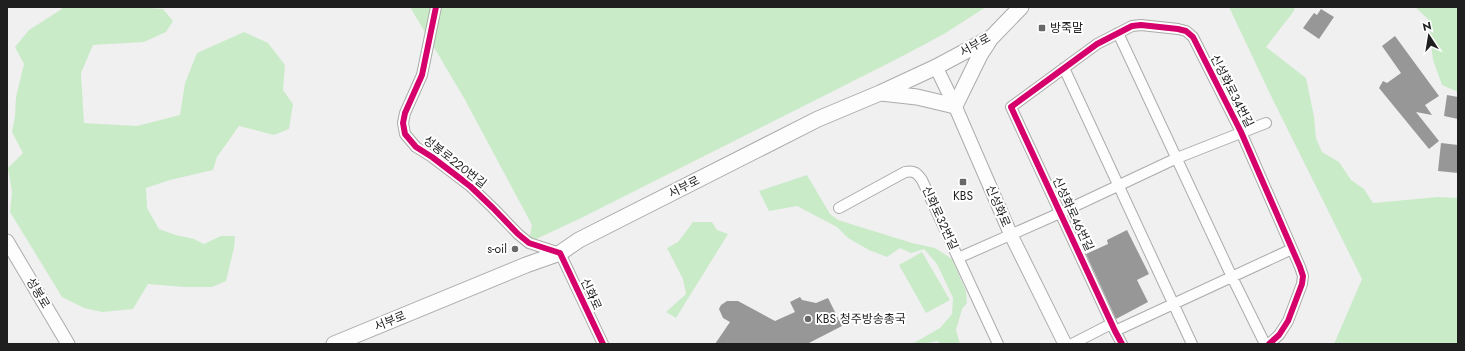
<svg xmlns="http://www.w3.org/2000/svg" width="1465" height="351" font-family="Jost,'Noto Sans KR',sans-serif">
<style>
.green{fill:#caebc8}
.building{fill:#979797}
.lines{fill:none;stroke-linecap:round;stroke-linejoin:round}
.minor-casing{stroke:#ababac;stroke-width:12}
.tertiary-casing{stroke:#ababac;stroke-width:15}
.secondary-casing{stroke:#ababac;stroke-width:17}
.minor{stroke:#fdfdfd;stroke-width:10}
.tertiary{stroke:#fdfdfd;stroke-width:13}
.secondary{stroke:#fdfdfd;stroke-width:15}
.cycleway-casing{stroke:#fff;stroke-width:8}
.cycleway{stroke:#d6006c;stroke-width:6}
.poi-dot{fill:#686868;stroke:#fff;stroke-width:1.5}
.labels{text-anchor:middle;dominant-baseline:central;stroke-width:4;stroke-linejoin:round;paint-order:stroke}
.poi-label{font-size:12px;fill:#1f1f1f;stroke:#fff;text-anchor:start}
.street-label{font-size:12px;fill:#1f1f1f;stroke:#fff}
</style>
<rect width="100%" height="100%" fill="#f0f0f1"/>
<path class="green" d="M 61,7 L 140,7 L 163,9 L 173,21 L 166,32 L 144,42 L 93,45 L 81,73 L 84,123 L 137,126 L 180,115 L 185,83 L 197,53 L 244,32 L 268,43 L 285,65 L 283,90 L 293,104 L 289,129 L 274,135 L 239,126 L 217,157 L 213,170 L 170,180 L 146,188 L 147,208 L 159,229 L 176,235 L 194,239 L 204,244 L 221,236 L 235,236 L 234,248 L 226,281 L 212,287 L 184,287 L 148,284 L 133,309 L 102,312 L 84,308 L 62,297 L 10,212 L 12,192 L 8,168 L 23,153 L 12,132 L 15,116 L 16,97 L 24,64 L 15,47 L 29,30 L 62,9 Z
M 410,7 L 986,7 L 944,34 L 895,60 L 579,219 L 532,241 L 529,241 L 532,225 L 464,98 Z
M 1229,7 L 1295,7 L 1294,11 L 1266,47 L 1306,78 L 1314,117 L 1316,138 L 1322,152 L 1339,162 L 1351,180 L 1364,189 L 1373,203 L 1438,197 L 1458,198 L 1458,344 L 1334,344 L 1362,279 L 1273,100 Z
M 1415,7 L 1458,7 L 1458,92 L 1442,85 L 1433,60 L 1428,19 Z
M 807,175 L 830,214 L 838,220 L 912,243 L 935,248 L 952,259 L 966,291 L 967,303 L 962,309 L 956,330 L 960,344 L 940,344 L 938,341 L 922,344 L 912,344 L 940,328 L 952,314 L 953,298 L 937,264 L 924,249 L 911,253 L 900,248 L 887,257 L 869,250 L 848,238 L 837,227 L 797,206 L 769,211 L 759,191 Z
M 693,222 L 712,222 L 717,230 L 728,234 L 676,318 L 666,312 L 686,294 L 683,279 L 667,248 L 678,242 Z
M 922,252 L 950,300 L 926,313 L 899,265 Z"/>
<path class="building" d="M 1321,9 L 1334,17 L 1319,39 L 1303,28 L 1314,13 L 1317,15 Z
M 1395,36 L 1439,96 L 1425,105 L 1432,115 L 1416,112 L 1439,141 L 1429,149 L 1379,88 L 1383,81 L 1387,83 L 1401,73 L 1382,46 Z
M 1447,95 L 1458,97 L 1458,119 L 1444,116 Z
M 1441,143 L 1458,145 L 1458,173 L 1438,171 Z
M 1127,230 L 1149,274 L 1137,280 L 1148,302 L 1116,319 L 1086,254 L 1108,244 L 1107,240 Z
M 800,297 L 802,300 L 816,303 L 828,298 L 842,326 L 807,344 L 715,344 L 730,322 L 723,318 L 719,309 L 721,305 L 727,301 L 738,301 L 775,321 L 795,312 L 790,302 Z"/>
<g class="lines">
<defs>
<path id="minor" d="M 436,7 L 422,75 L 405,113 L 403,123 L 405,134 L 416,147 L 432,157 L 470,186 L 493,208 L 518,234 L 529,243 L 560,253 L 603,344
M 1118,33 L 1232,277 L 1265,344
M 1064,68 L 1192,344
M 839,208 L 905,172 C 914,170 917,173 922,180 L 998,344
M 958,258 L 1060,213 L 1177,158 L 1266,123
M 1115,331 L 1292,249
M 1072,344 L 1111,324
M 1122,344 L 1115,331 L 1011,107 L 1097,44 L 1132,26 L 1141,25 L 1178,29 L 1186,31 L 1193,37 L 1241,132 L 1300,267 L 1303,276 L 1302,284 L 1288,321 L 1279,335 L 1269,344"/>
<path id="tertiary" d="M 936,67 L 955,106 L 1011,235 L 1065,344
M 7,241 L 68,344"/>
<path id="secondary" d="M 881,93 L 917,97 L 955,106 L 980,55 L 991,38
M 334,344 L 526,265 L 560,253 L 579,240 L 818,119 L 880,93 L 936,67 L 992,37 L 1021,7"/>
</defs>
<use href="#minor" class="minor-casing"/>
<use href="#tertiary" class="tertiary-casing"/>
<use href="#secondary" class="secondary-casing"/>
<use href="#minor" class="minor"/>
<use href="#tertiary" class="tertiary"/>
<use href="#secondary" class="secondary"/>
<defs>
<path id="cycleway" d="M 436,7 L 422,75 L 405,113 L 403,123 L 405,134 L 416,147 L 432,157 L 470,186 L 493,208 L 518,234 L 529,243 L 560,253 L 603,344
M 1122,344 L 1115,331 L 1011,107 L 1097,44 L 1132,26 L 1141,25 L 1178,29 L 1186,31 L 1193,37 L 1241,132 L 1300,267 L 1303,276 L 1302,284 L 1288,321 L 1279,335 L 1269,344"/>
</defs>
<use href="#cycleway" class="cycleway-casing"/>
<use href="#cycleway" class="cycleway"/>
</g>
<g class="poi-dot">
<rect x="1038" y="24" width="8" height="8" rx="2"/>
<rect x="959" y="178" width="8" height="8" rx="2"/>
<circle cx="515" cy="249" r="4"/>
<circle cx="808" cy="319" r="4"/>
</g>
<g class="labels">
<g class="poi-label">
<text x="1050" y="28">방죽말</text>
<text x="963" y="196" text-anchor="middle">KBS</text>
<text x="507" y="249" text-anchor="end">s-oil</text>
<text x="816" y="319">KBS 청주방송총국</text>
</g>
<g class="street-label">
<text transform="translate(975 45) rotate(-29)">서부로</text>
<text transform="translate(1232 91) rotate(63)">신성화로34번길</text>
<text transform="translate(455 162) rotate(38)">성봉로220번길</text>
<text transform="translate(684 187) rotate(-27)">서부로</text>
<text transform="translate(998 206) rotate(67)">신성화로</text>
<text transform="translate(1073 214) rotate(65)">신성화로46번길</text>
<text transform="translate(940 218) rotate(65)">신화로32번길</text>
<text transform="translate(38 293) rotate(59)">성봉로</text>
<text transform="translate(591 294) rotate(65)">신화로</text>
<text transform="translate(390 321) rotate(-22)">서부로</text>
</g>
</g>
<rect width="1465" height="351" fill="none" stroke="#1f1f1f" stroke-width="16"/>
<g transform="translate(1429 36) rotate(348)" stroke="#ffffff" stroke-width="3" paint-order="stroke">
<path d="M0-3L7 15L0 10L-7 15Z" fill="#1f1f1f"/>
<text y="-6" font-size="11" font-weight="bold" text-anchor="middle" fill="#1f1f1f">N</text>
</g>
</svg>
